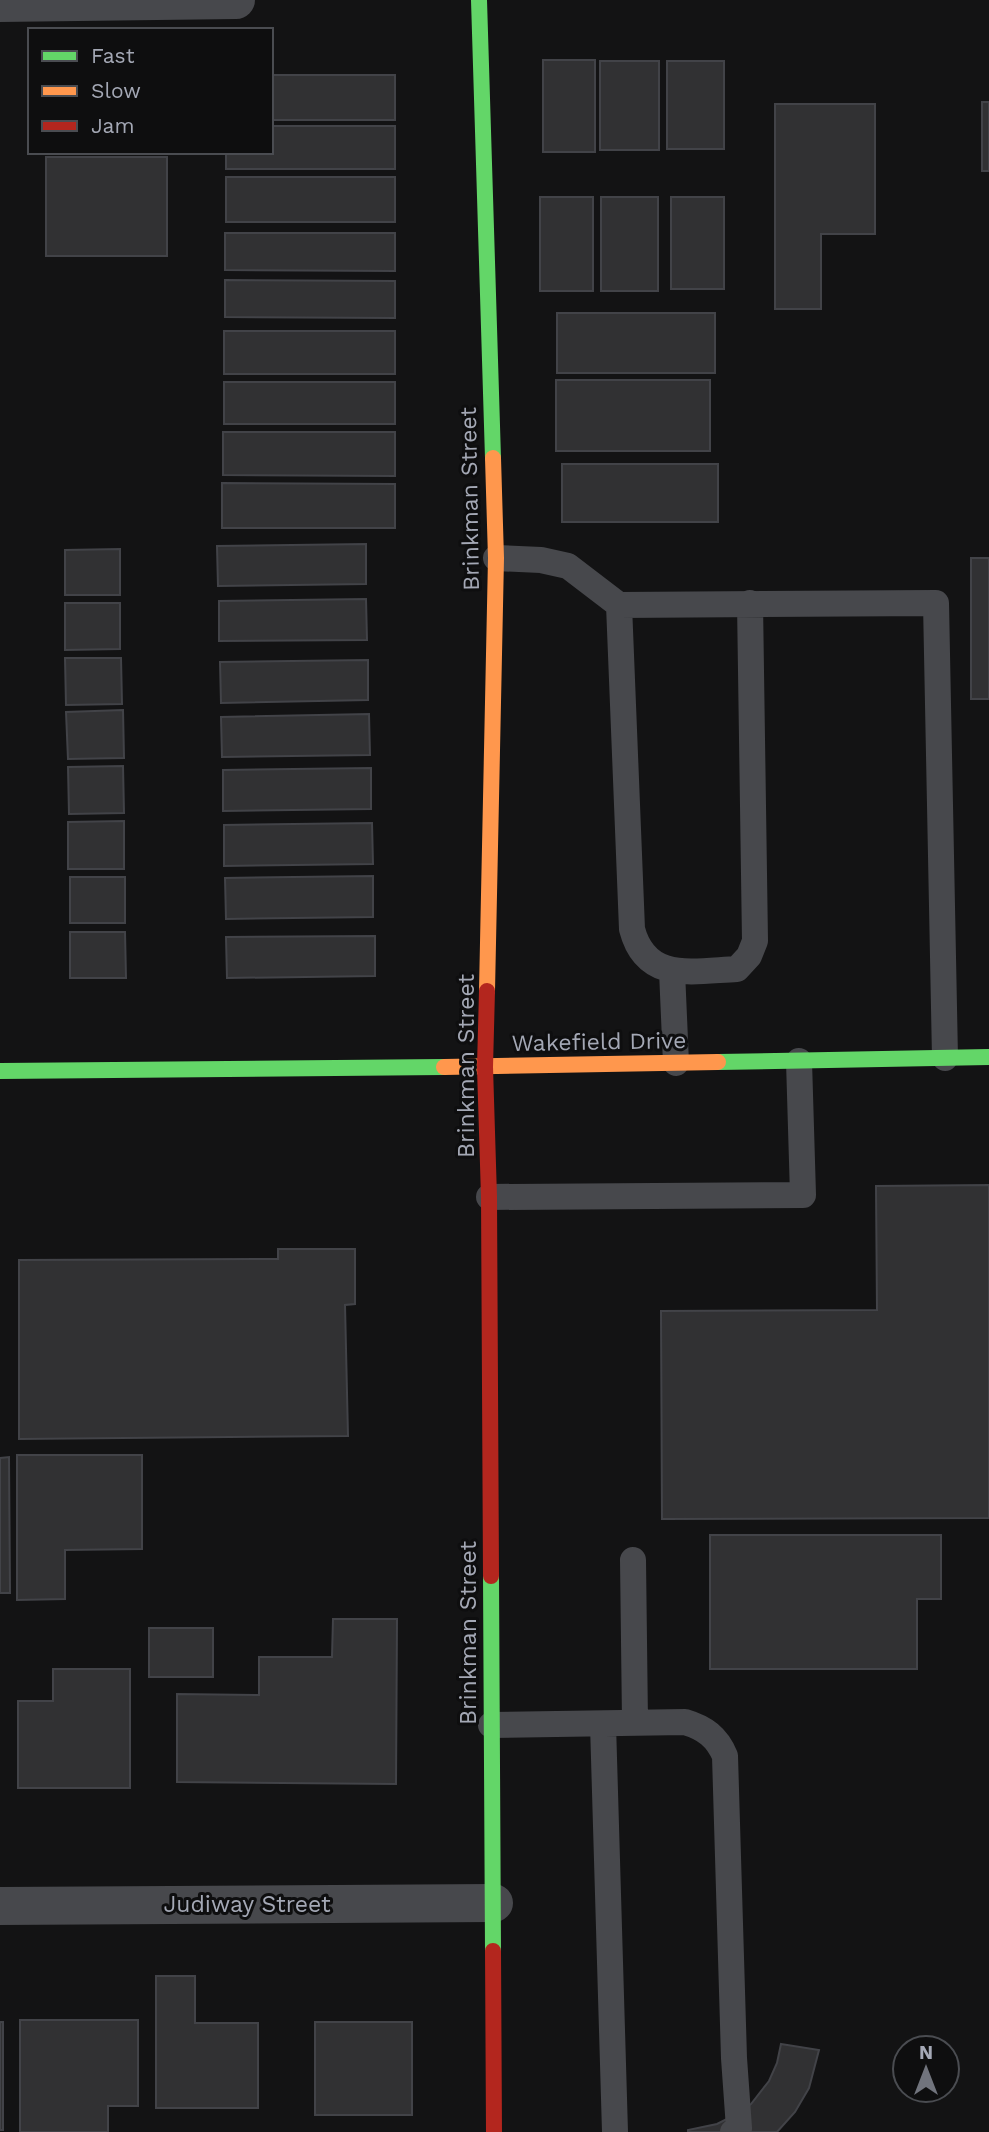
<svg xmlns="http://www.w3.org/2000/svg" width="989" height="2132" font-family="'Work Sans',sans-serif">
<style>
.building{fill:#313133;stroke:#424348;stroke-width:2}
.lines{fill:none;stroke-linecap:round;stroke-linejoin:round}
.lane{stroke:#47484c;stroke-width:26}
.street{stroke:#47484c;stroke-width:38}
.fast{stroke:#63d668;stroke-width:16}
.slow{stroke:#ff974d;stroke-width:16}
.jam{stroke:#b3261e;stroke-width:16}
.labels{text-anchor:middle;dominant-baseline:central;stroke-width:6;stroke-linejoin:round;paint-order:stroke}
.street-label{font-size:23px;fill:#a4a8b5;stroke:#0e0e0f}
</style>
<rect width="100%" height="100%" fill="#131314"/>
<path class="building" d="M 543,60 L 595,60 L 595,152 L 543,152 Z
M 600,61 L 659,61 L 659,150 L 600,150 Z
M 667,61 L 724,61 L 724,149 L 667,149 Z
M 271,75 L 395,75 L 395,120 L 271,120 Z
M 982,102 L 989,102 L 989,171 L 982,171 Z
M 775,104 L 875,104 L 875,234 L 821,234 L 821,309 L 775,309 Z
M 271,126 L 395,126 L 395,169 L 226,169 L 226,152 L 271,152 Z
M 46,157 L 167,157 L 167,256 L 46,256 Z
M 226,177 L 395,177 L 395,222 L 226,222 Z
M 540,197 L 593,197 L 593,291 L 540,291 Z
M 601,197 L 658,197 L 658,291 L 601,291 Z
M 671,197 L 724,197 L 724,289 L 671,289 Z
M 225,233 L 395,233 L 395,271 L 225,270 Z
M 225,280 L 395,281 L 395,318 L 225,317 Z
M 557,313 L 715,313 L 715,373 L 557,373 Z
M 224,331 L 395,331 L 395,374 L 224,374 Z
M 556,380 L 710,380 L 710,451 L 556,451 Z
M 224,382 L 395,382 L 395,424 L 224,424 Z
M 223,432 L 395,432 L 395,476 L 223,475 Z
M 562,464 L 718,464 L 718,522 L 562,522 Z
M 222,483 L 395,484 L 395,528 L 222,528 Z
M 366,544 L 366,584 L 218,586 L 217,546 Z
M 120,549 L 120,595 L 65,595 L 65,550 Z
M 971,558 L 989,558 L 989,699 L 971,699 Z
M 366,599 L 367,640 L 219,641 L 219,601 Z
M 65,603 L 120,603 L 120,649 L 65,650 Z
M 65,658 L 121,658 L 122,704 L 66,705 Z
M 368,660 L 368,700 L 221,703 L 220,662 Z
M 123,710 L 124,758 L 68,759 L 66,712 Z
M 369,714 L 370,755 L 222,757 L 221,717 Z
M 123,766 L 124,813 L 69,814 L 68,767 Z
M 371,768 L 371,809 L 223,811 L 223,770 Z
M 124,821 L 124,869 L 68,869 L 68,822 Z
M 372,823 L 373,864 L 224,866 L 224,825 Z
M 373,876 L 373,917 L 226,919 L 225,878 Z
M 70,877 L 125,877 L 125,923 L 70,923 Z
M 70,932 L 125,932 L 126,978 L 70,978 Z
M 375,936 L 375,976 L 227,978 L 226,937 Z
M 989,1185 L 989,1518 L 662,1519 L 661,1311 L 877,1310 L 876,1186 Z
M 278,1249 L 355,1249 L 355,1304 L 345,1305 L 348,1436 L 19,1439 L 19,1260 L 278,1259 Z
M 17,1455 L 142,1455 L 142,1549 L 65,1550 L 65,1599 L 17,1600 Z
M 9,1457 L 10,1593 L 0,1593 L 0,1458 Z
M 710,1535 L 941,1535 L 941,1599 L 917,1599 L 917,1669 L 710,1669 Z
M 333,1619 L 397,1619 L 396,1784 L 177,1782 L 177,1694 L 259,1695 L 259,1657 L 332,1657 Z
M 149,1628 L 213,1628 L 213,1677 L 149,1677 Z
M 53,1669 L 130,1669 L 130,1788 L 18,1788 L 18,1701 L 53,1701 Z
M 156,1976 L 195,1976 L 195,2023 L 258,2023 L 258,2108 L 156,2108 Z
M 20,2020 L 138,2020 L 138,2106 L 108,2106 L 108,2132 L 20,2132 Z
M 0,2022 L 3,2022 L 3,2130 L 0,2130 Z
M 315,2022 L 412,2022 L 412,2115 L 315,2115 Z
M 781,2044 L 819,2050 L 809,2088 L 795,2112 L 777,2132 L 688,2132 L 688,2130 L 717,2124 L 735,2115 L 751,2104 L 769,2081 L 777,2063 Z"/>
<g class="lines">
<path class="lane" d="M 496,558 L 541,560 L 568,566 L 619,605 L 936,603 L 945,1058
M 619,605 L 632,929 C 646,983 693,971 737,969 L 749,956 L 755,941 L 750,603
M 672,971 L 676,1063
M 489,1197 L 803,1195 L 799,1061
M 633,1560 L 635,1722
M 603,1724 L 615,2132
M 491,1725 L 685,1722 C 705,1728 717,1737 725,1756 L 734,2058 L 739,2128 L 733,2132"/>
<path class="street" d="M 0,3 L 236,0
M 0,1906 L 494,1903"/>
<path class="fast" d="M 479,0 L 493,458
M 718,1062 L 989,1057
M 0,1071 L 444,1067
M 491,1576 L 493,1951"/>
<path class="slow" d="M 487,991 L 496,558 L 493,458
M 444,1067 L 718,1062"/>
<path class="jam" d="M 487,991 L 485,1067 L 489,1197 L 491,1576
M 493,1951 L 494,2132"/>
</g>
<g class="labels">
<g class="street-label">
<text transform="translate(470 499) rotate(-91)">Brinkman Street</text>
<text transform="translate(599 1042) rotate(-1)">Wakefield Drive</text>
<text transform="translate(466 1066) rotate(-90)">Brinkman Street</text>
<text transform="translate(468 1633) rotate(-90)">Brinkman Street</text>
<text x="247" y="1904">Judiway Street</text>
</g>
</g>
<rect x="28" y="28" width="245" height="126" fill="#0e0e0f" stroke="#4a4c51" stroke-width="2"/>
<rect x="42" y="51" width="35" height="10" fill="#63d668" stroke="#4a4c51" stroke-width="2"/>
<text x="91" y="63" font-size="21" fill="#a4a8b5">Fast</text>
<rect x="42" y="86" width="35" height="10" fill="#ff974d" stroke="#4a4c51" stroke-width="2"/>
<text x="91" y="98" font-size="21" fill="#a4a8b5">Slow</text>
<rect x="42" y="121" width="35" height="10" fill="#b3261e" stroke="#4a4c51" stroke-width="2"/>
<text x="91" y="133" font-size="21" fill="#a4a8b5">Jam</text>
<g transform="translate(926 2069)"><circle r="33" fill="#0e0e0f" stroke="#4a4c51" stroke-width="2"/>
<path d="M0-5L12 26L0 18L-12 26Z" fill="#71747d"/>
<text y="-10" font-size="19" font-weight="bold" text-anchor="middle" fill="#a4a8b5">N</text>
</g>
</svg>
